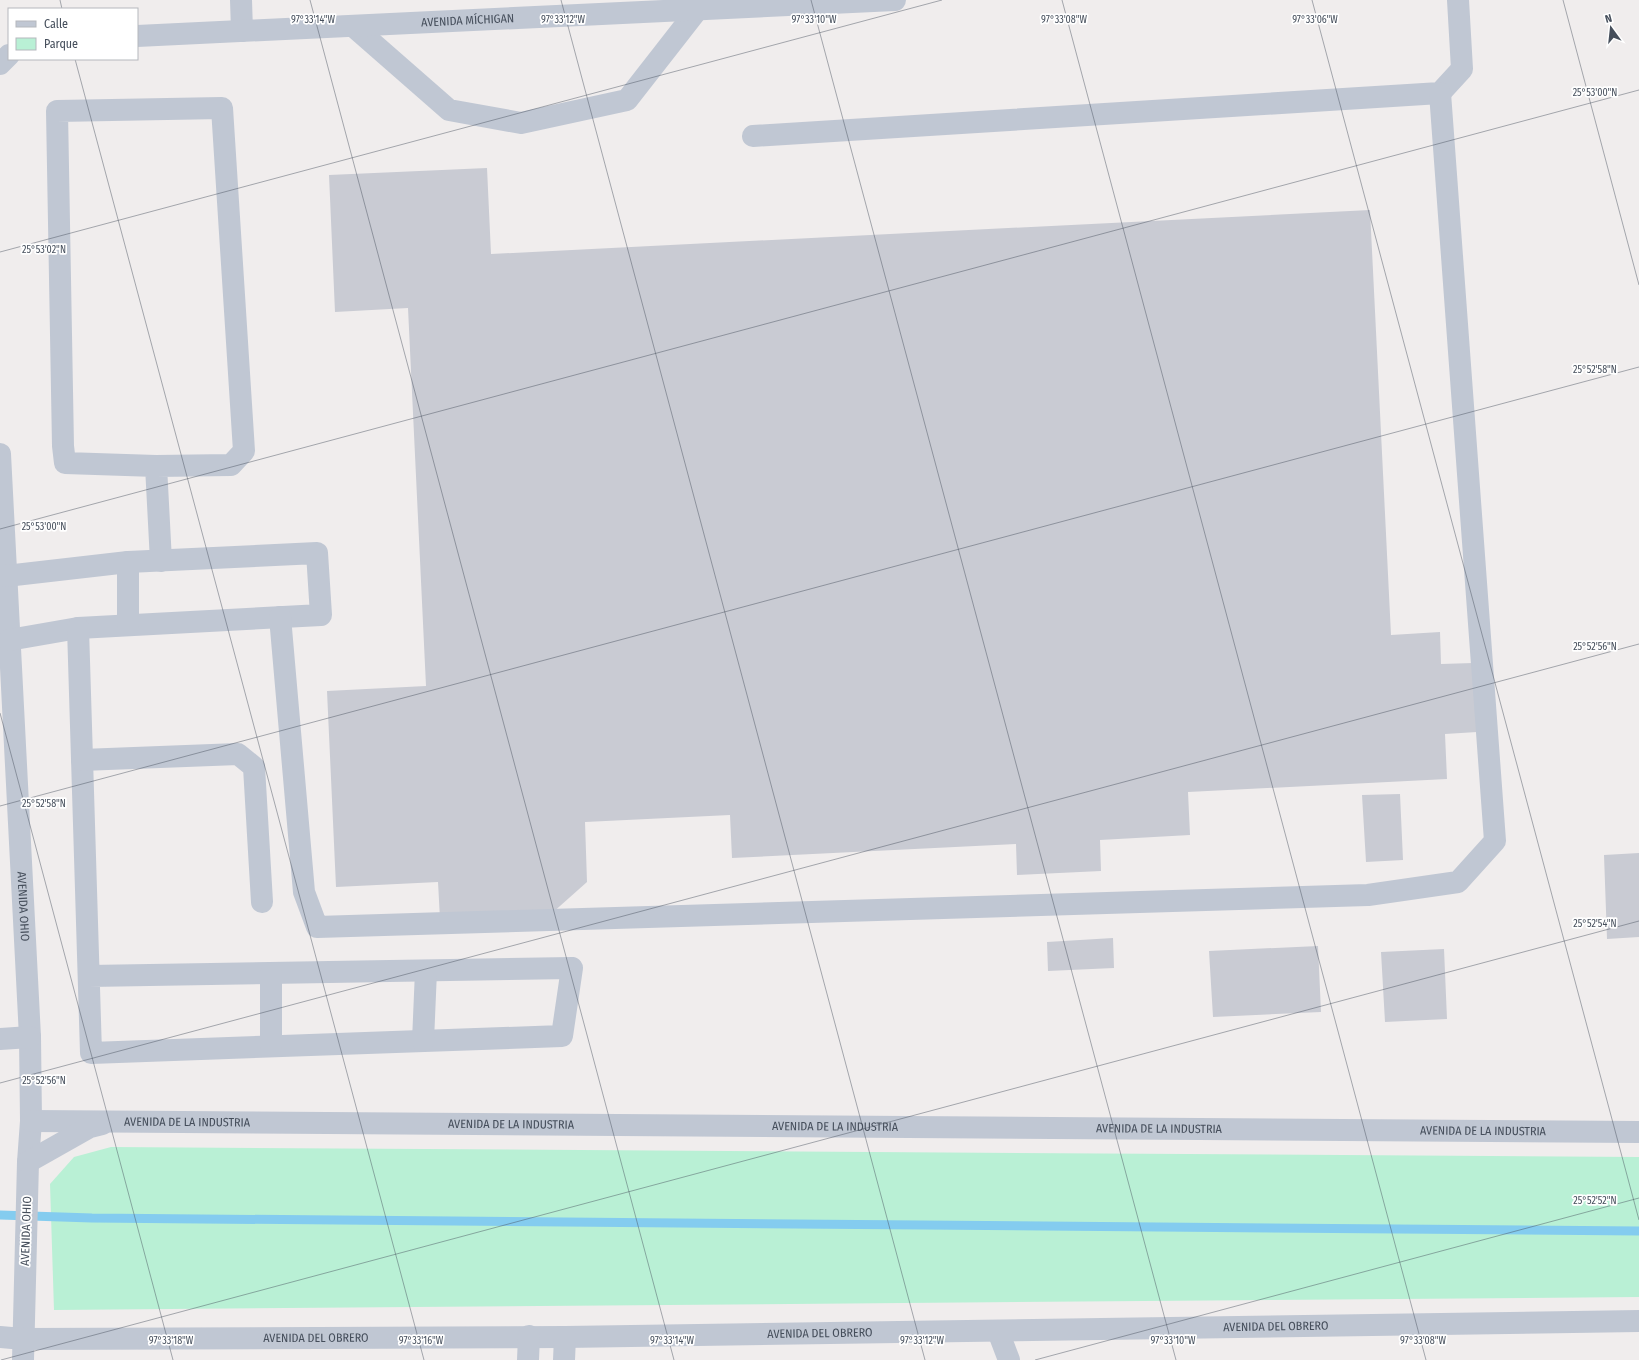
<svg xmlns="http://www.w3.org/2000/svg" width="1639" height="1360" font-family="'Fira Sans Condensed',sans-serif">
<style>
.green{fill:#b9f0d5}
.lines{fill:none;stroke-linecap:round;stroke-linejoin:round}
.stream{stroke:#84ccef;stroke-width:9}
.building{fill:#c9cbd3}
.minor{stroke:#c0c7d3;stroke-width:22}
.ticks{fill:none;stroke:#454e5b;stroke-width:1;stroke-opacity:0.45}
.labels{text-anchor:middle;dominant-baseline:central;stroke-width:3.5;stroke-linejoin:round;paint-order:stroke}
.street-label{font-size:12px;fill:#454e5b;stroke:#fff}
.ticks-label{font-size:10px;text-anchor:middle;fill:#454e5b;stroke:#fff;stroke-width:3.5;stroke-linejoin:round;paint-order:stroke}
</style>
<rect width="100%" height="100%" fill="#f0eded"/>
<path class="green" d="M 111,1147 L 1639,1157 L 1639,1297 L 54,1310 L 50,1184 L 74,1157 Z"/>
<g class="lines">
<path class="stream" d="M 0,1215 L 92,1218 L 1639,1231"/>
</g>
<path class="building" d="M 487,168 L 491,254 L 1370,210 L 1391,635 L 1440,632 L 1441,664 L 1473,663 L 1477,732 L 1445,734 L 1447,779 L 1188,792 L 1190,835 L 1100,840 L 1101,871 L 1017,875 L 1016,844 L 732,858 L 730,815 L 585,822 L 587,882 L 551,914 L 440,919 L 438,882 L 336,887 L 327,691 L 426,686 L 408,308 L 335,312 L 329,175 Z
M 1400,794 L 1403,860 L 1366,862 L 1362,795 Z
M 1639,853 L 1639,937 L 1607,939 L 1604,855 Z
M 1113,938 L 1114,968 L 1048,971 L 1047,942 Z
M 1318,946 L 1321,1012 L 1213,1017 L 1209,951 Z
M 1444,949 L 1447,1019 L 1385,1022 L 1381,952 Z"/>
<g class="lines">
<g class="minor">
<path d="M 241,0 L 242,31"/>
<path d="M 353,26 L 449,110 L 521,123 L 627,100 L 698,9"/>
<path id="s1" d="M 137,36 L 895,0"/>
<path d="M 0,64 L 9,55"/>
<path d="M 753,136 L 1440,93 L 1462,69 L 1458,0"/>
<path id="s2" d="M 0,454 L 30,1037 L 31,1121 L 28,1162 L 23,1360"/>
<path d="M 156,466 L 65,463 L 63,446 L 57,111 L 222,108 L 244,451 L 231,465 L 156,466 L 161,561"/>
<path d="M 6,576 L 128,562 L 317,553 L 321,615 L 78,628 L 9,640"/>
<path d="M 280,617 L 304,892 L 317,927 L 1368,895 L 1458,882 L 1495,841 L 1440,93"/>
<path d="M 128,625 L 128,562"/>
<path d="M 78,628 L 91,1053 L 562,1036 L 572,968 L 89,976"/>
<path d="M 82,760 L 238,754 L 254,767 L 262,902"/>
<path d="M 0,1039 L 30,1037"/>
<path d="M 423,1041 L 426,971"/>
<path d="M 271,1046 L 271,973"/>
<path id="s3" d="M 31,1121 L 1639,1132"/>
<path d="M 28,1162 L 90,1127 L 102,1124"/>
<path d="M 998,1331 L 1009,1360"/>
<path id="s4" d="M 0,1337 L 23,1339 L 565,1337 L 1639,1321"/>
<path d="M 528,1360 L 529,1336"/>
<path d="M 564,1360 L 565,1337"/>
</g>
</g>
<path class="ticks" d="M 60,0 L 62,9M 310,0 L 674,1360M 561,0 L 925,1360M 811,0 L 1176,1360M 1062,0 L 1426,1360M 1312,0 L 1639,1220M 1563,0 L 1639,285M 75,59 L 424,1360M 0,252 L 942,0M 0,529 L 1639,90M 0,713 L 173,1360M 0,806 L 1639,367M 0,1083 L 1639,644M 1,1360 L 1639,921M 1035,1360 L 1639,1198"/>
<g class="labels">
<g class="street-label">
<text stroke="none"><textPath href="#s1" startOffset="331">AVENIDA MÍCHIGAN</textPath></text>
<text stroke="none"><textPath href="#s2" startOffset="453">AVENIDA OHIO</textPath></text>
<text stroke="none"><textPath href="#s3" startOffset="156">AVENIDA DE LA INDUSTRIA</textPath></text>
<text stroke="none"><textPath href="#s3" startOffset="480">AVENIDA DE LA INDUSTRIA</textPath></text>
<text stroke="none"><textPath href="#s3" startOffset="804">AVENIDA DE LA INDUSTRIA</textPath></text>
<text stroke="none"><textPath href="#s3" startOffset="1128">AVENIDA DE LA INDUSTRIA</textPath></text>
<text stroke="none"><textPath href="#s3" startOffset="1452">AVENIDA DE LA INDUSTRIA</textPath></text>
<text transform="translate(26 1231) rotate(-88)">AVENIDA OHIO</text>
<text stroke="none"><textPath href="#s4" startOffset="1276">AVENIDA DEL OBRERO</textPath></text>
<text stroke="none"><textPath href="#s4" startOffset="820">AVENIDA DEL OBRERO</textPath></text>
<text stroke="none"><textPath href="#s4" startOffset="316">AVENIDA DEL OBRERO</textPath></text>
</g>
</g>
<g class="ticks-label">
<text x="313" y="23">97°33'14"W</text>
<text x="563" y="23">97°33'12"W</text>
<text x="814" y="23">97°33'10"W</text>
<text x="1064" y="23">97°33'08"W</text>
<text x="1315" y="23">97°33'06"W</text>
<text x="1595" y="96">25°53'00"N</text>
<text x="44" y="253">25°53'02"N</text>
<text x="1595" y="373">25°52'58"N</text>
<text x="44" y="530">25°53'00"N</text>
<text x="1595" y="650">25°52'56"N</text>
<text x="44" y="807">25°52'58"N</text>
<text x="1595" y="927">25°52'54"N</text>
<text x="44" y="1084">25°52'56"N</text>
<text x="1595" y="1204">25°52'52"N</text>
<text x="171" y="1344">97°33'18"W</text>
<text x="421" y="1344">97°33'16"W</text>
<text x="672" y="1344">97°33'14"W</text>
<text x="922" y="1344">97°33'12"W</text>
<text x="1173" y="1344">97°33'10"W</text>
<text x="1423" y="1344">97°33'08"W</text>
</g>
<rect x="8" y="8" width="130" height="52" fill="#ffffff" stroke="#b5b8bd"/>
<rect x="16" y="21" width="20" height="6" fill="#c0c7d3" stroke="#b5b8bd"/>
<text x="44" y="28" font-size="12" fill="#454e5b">Calle</text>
<rect x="16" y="38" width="20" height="12" fill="#b9f0d5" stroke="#b5b8bd"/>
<text x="44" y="48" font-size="12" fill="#454e5b">Parque</text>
<g transform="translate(1611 28) rotate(345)" stroke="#ffffff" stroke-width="3" paint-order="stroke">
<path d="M0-3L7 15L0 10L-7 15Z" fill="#454e5b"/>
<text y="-6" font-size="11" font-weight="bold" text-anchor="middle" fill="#454e5b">N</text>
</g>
</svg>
